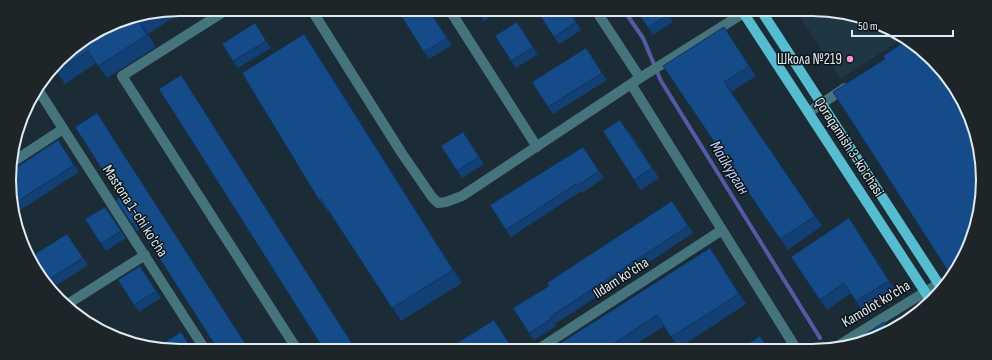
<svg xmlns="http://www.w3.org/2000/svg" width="992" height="360" font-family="'Sofia Sans Condensed',sans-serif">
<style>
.built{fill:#1f3744}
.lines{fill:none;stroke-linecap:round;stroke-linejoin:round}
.stream{stroke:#535ba4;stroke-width:4}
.minor{stroke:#46747c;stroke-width:10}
.major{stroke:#56bdd0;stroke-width:10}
.wall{fill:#124075}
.shaded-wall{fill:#0f345f}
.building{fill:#154b88;stroke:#0f345f}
.poi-dot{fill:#f690d0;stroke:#0c1418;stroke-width:1.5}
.labels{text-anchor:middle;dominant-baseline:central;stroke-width:3;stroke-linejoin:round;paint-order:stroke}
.poi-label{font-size:15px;fill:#e0eaf0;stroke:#0c1418;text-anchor:end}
.street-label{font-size:15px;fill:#e0eaf0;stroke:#0c1418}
.water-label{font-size:16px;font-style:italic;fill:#c8d0fa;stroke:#0c1418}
.rim{fill:none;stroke:#e0eaf0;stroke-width:2}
</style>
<rect width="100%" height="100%" fill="#1c2c36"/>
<path class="built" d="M 795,9 L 812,9 L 856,15 L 903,38 L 841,79 Z"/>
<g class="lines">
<path class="stream" d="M 623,9 L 643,38 L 661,81 L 820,338"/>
<path class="minor" d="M 228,9 L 122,76 L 298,351
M 311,9 L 401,152 L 432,197 L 438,203 L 446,202 L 462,196 L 640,78 L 750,9
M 449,9 L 537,147
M 595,9 L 640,78
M 631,84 L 797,350
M 37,88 L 206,351
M 809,112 L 845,88
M 11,163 L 63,129
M 66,305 L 145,255
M 537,350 L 722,230
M 831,350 L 938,284"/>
<path class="major" d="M 741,9 L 931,301
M 760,9 L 942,289"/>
</g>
<path class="wall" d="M 180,9 L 186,9 L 148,34 L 156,47 L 107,78 L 96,63 L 65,84 L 54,68 L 125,18 Z
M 428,9 L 452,45 L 429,59 L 424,52 Z
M 476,9 L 502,9 L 484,21 Z
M 542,9 L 568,9 L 581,30 L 559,44 L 554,37 Z
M 665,9 L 673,22 L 653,35 L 648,28 Z
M 255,23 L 271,48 L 238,68 L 233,61 Z
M 724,27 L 756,76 L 731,92 L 822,226 L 788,250 L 663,66 Z
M 522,29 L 538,54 L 516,68 L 511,61 Z
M 313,47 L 462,283 L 401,321 L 329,212 L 328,212 L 319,200 Z
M 591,55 L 607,80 L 553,114 L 548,107 Z
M 181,75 L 356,349 L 353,351 L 325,351 Z
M 28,105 L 32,110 L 25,114 Z
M 97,113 L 102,120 L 140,229 L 137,231 L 132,224 L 120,197 Z
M 628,130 L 659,178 L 641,190 L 634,180 Z
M 468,139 L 484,164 L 462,178 L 457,171 Z
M 63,147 L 79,172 L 13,215 L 12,214 L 11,171 Z
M 588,154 L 604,178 L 582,193 L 581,191 L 511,237 L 506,230 Z
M 105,207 L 126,238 L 106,251 L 101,244 Z
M 677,209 L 693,233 L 555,324 L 556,326 L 534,340 L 529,333 Z
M 849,218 L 856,228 L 896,291 L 863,312 L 851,293 L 827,310 L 791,257 Z
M 67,234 L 88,265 L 51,289 L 38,275 Z
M 710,248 L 746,304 L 679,348 L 664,326 L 627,350 L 550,350 Z
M 145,273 L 161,298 L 139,312 L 134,305 Z
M 494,320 L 514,350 L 446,350 Z"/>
<path class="shaded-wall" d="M 139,22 L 148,34 L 156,47 L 147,35 Z
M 724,27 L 731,37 L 756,76 L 749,66 Z
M 304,34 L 313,47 L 462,283 L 453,270 Z
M 181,75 L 186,82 L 356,349 L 351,342 Z
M 97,113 L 102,120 L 250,351 Z
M 849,218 L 856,228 L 896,291 L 889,281 Z
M 710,248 L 717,258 L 746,304 L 739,294 Z"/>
<path class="building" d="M 397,9 L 428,9 L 447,38 L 424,52 Z
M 476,9 L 486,9 L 479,13 Z
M 542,9 L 567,9 L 576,22 L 554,37 L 538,12 Z
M 636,9 L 665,9 L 668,15 L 648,28 Z
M 152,14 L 139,22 L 147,35 L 98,66 L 88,51 L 56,71 L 54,68 L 67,51 L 125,18 Z
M 517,22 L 533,47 L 511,61 L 495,36 Z
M 255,23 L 266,41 L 233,61 L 222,44 Z
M 724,27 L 749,66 L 724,82 L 815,216 L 780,239 L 663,66 Z
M 304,34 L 453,270 L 392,308 L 321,199 L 319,200 L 242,73 Z
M 907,40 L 916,44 L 960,95 L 982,158 L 977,224 L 954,275 L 952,277 L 833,92 L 885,59 L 883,56 Z
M 586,48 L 602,73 L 548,107 L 532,82 Z
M 181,75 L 351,342 L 337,351 L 325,351 L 159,89 Z
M 97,113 L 250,351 L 219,351 L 136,222 L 132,224 L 116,200 L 120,197 L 75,127 Z
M 620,120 L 652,168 L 634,180 L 603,131 Z
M 463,132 L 479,157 L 457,171 L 441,146 Z
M 58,140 L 74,165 L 12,205 L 11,171 Z
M 583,147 L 599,171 L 577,186 L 576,184 L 506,230 L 490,205 Z
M 672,201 L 688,226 L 550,317 L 551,319 L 529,333 L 513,308 L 549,286 L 547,283 Z
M 105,207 L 121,231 L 101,244 L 85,219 Z
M 849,218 L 889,281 L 856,301 L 844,283 L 820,300 L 791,257 Z
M 67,234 L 83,258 L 45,282 L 38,275 L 30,257 Z
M 710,248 L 739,294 L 671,337 L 657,315 L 604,350 L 550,350 Z
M 140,266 L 156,291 L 134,305 L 118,280 Z
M 494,320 L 510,345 L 502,350 L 446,350 Z
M 884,322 L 890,332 L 863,341 L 861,337 Z
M 181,332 L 193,351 L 180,351 L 161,348 L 159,346 Z
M 760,336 L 769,350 L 739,350 Z"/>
<circle class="poi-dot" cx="850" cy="59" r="4"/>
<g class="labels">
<g class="poi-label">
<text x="842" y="59">Школа №219</text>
</g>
<g class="street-label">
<text transform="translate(849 147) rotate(57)">Qoraqamish 3-ko'chasi</text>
<text transform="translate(135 211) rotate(57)">Mastona 1-chi ko'cha</text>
<text transform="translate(621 278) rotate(-33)">Ildam ko'cha</text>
<text transform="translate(876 304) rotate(-31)">Kamolot ko'cha</text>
</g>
<g class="water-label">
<text transform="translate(729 168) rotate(58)">Майкурган</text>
</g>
</g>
<path d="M0 0H992V360H0ZM180 16H812A164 164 0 0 1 976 180V180A164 164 0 0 1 812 344H180A164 164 0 0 1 16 180V180A164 164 0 0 1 180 16Z" fill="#1d2529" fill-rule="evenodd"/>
<path class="rim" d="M180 16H812A164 164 0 0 1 976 180V180A164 164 0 0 1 812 344H180A164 164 0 0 1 16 180V180A164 164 0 0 1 180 16Z"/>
<path d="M852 30v6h101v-6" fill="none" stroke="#e0eaf0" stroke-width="2"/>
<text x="858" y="30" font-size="12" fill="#e0eaf0" stroke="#0c1418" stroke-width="3" paint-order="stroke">50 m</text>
</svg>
